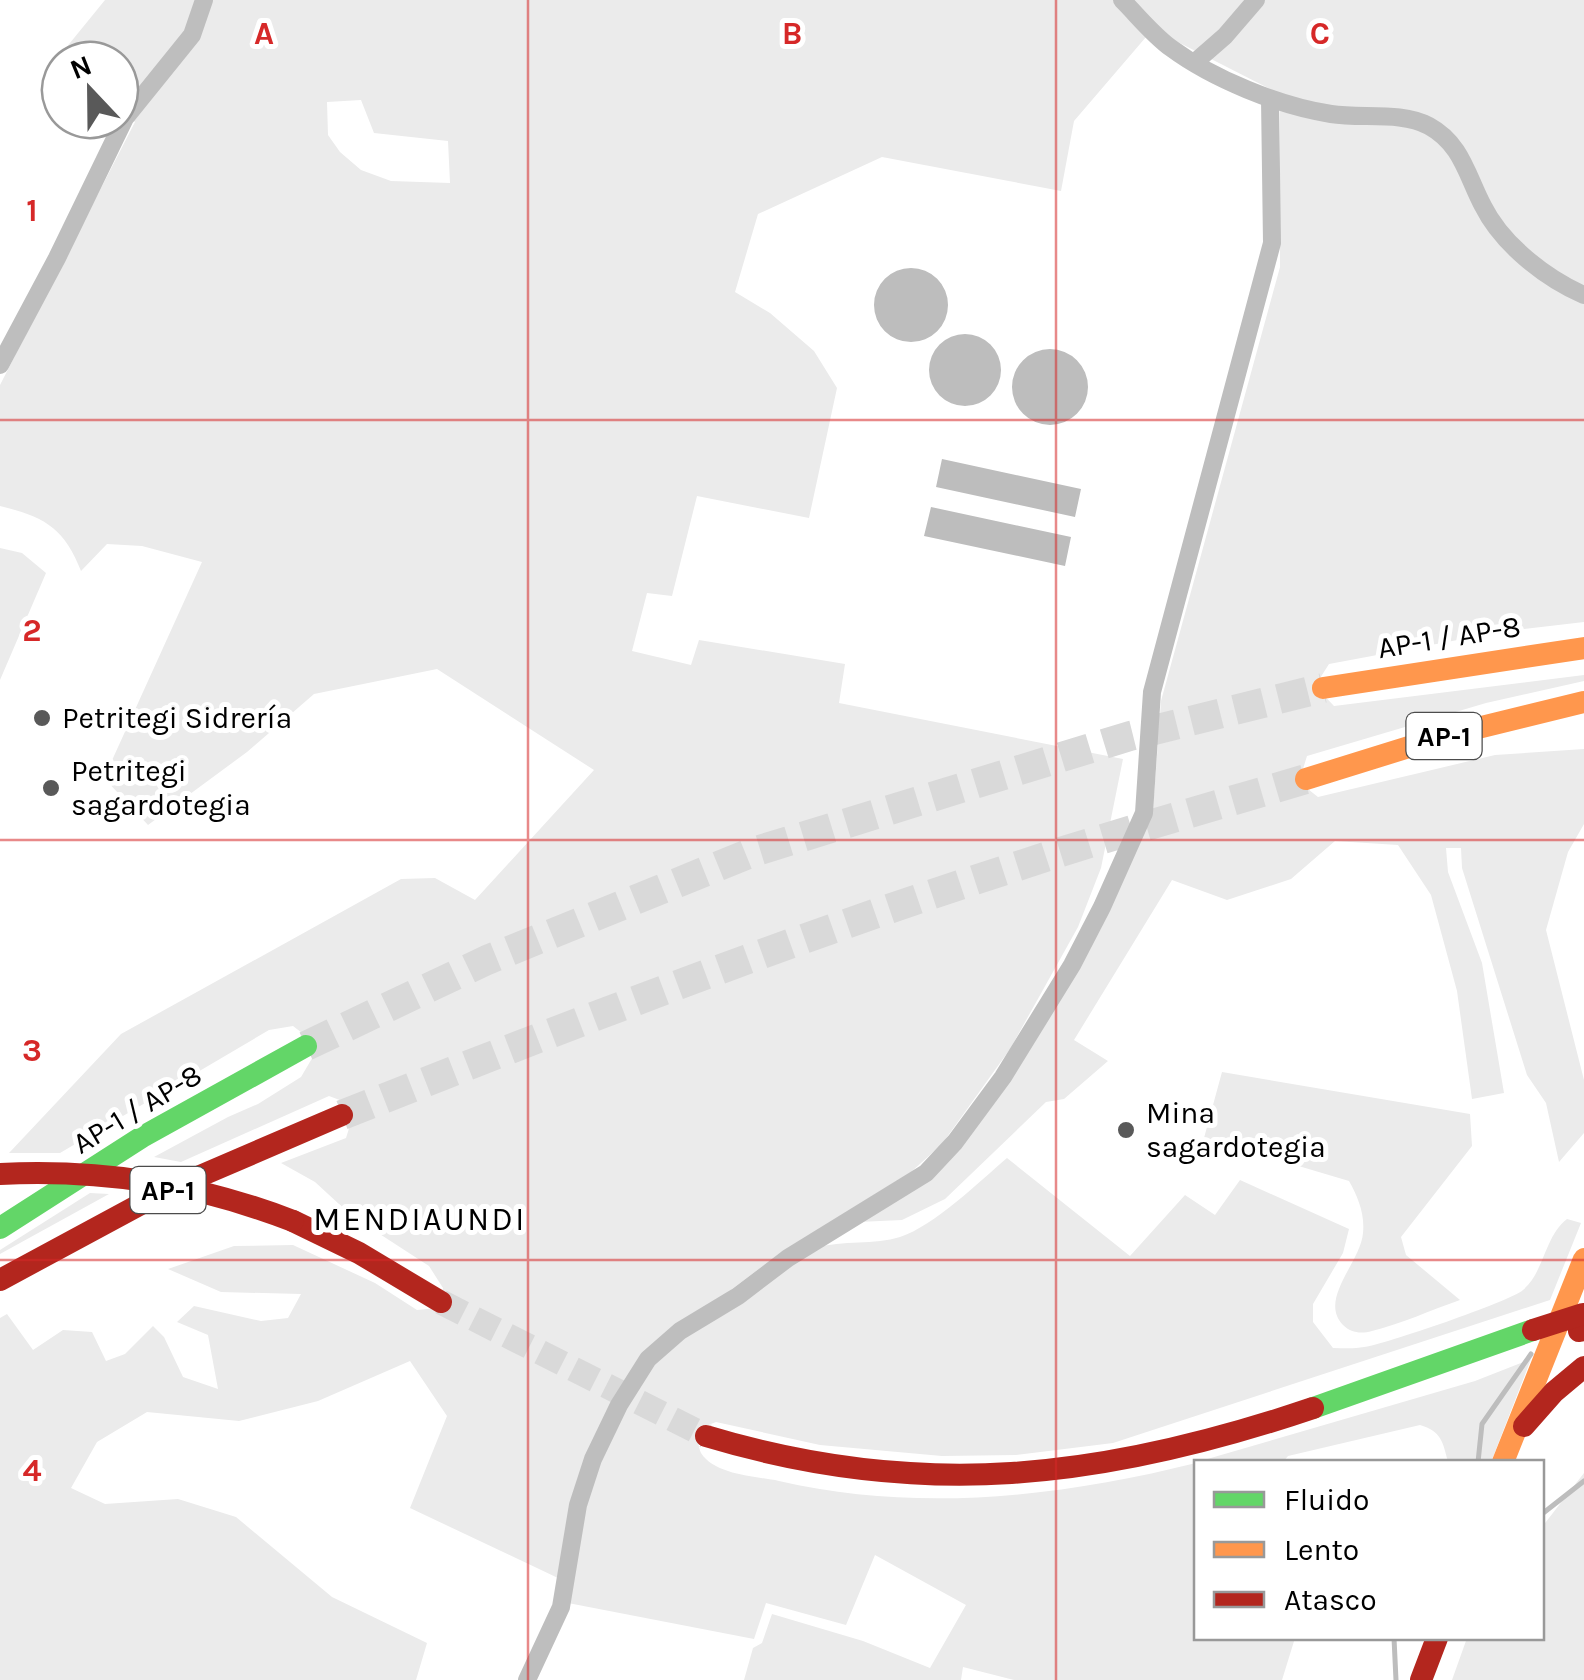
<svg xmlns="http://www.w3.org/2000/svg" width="1584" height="1680" font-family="Karla,sans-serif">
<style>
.green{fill:#ebebeb;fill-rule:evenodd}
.water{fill:#bdbdbd}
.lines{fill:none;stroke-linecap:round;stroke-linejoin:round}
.stream{stroke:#bdbdbd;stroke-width:5}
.secondary-tunnel{stroke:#d9d9d9;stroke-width:25;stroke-dasharray:25 12;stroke-linecap:butt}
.highway-tunnel{stroke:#d9d9d9;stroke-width:30;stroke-dasharray:30 15;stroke-linecap:butt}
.street{stroke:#bebebe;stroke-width:18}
.fast{stroke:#63d668;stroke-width:22}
.slow{stroke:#ff974d;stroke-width:22}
.jam{stroke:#b3261e;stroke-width:22}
.jam-bridge{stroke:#b3261e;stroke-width:22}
.grid{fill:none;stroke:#d62828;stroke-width:2.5;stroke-opacity:0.55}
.poi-dot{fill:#595959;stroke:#fff;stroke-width:4}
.labels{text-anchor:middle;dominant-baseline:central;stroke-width:10;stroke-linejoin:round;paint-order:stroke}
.shield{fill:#fff;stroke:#4c4c4c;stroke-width:2.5}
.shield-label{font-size:28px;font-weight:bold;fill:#000}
.street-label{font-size:30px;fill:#000;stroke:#fff}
.poi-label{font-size:30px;fill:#000;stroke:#fff;text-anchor:start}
.neighbourhood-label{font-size:32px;letter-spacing:2.5px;fill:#000;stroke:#fff}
.grid-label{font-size:32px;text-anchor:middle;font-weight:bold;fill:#d62828;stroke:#fff;stroke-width:10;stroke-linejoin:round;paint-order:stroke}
</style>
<rect width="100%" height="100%" fill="#fff"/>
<path class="green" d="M 105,0 L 1114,0 L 1146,37 L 1074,121 L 1061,191 L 882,157 L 758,214 L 735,292 L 770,313 L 814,351 L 837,388 L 809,518 L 697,496 L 672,596 L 647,593 L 632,651 L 691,665 L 699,640 L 845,664 L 839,703 L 1123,759 L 1101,868 L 1078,927 L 1010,1049 L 942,1144 L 911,1172 L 780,1253 L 720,1298 L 624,1386 L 558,1578 L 410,1508 L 447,1416 L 410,1361 L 318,1401 L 239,1421 L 147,1412 L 97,1442 L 71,1488 L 105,1504 L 178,1499 L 236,1517 L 332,1597 L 427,1643 L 416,1680 L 0,1680 L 0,1318 L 7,1314 L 33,1350 L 63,1330 L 92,1332 L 106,1361 L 125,1354 L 153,1326 L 164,1337 L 183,1377 L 218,1389 L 208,1335 L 177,1322 L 194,1306 L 261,1321 L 288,1318 L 301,1294 L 221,1292 L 168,1269 L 234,1246 L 293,1245 L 375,1283 L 417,1310 L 438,1308 L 443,1288 L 429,1266 L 352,1216 L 315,1182 L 281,1163 L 346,1138 L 351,1122 L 345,1102 L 329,1096 L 181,1162 L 154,1157 L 228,1117 L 258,1104 L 301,1077 L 314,1055 L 306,1036 L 293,1026 L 269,1030 L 60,1153 L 9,1153 L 121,1034 L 401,879 L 435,878 L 475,900 L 594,770 L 437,669 L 314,694 L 247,752 L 148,825 L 104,778 L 202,562 L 142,546 L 107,544 L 81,571 C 64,528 45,517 0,506 L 0,385 L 135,122 L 120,108 L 120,60 L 67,60 L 61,54 ZM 361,100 L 374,133 L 448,141 L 450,183 L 391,181 L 361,170 L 340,152 L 328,135 L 327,102 Z
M 1132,0 L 1584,0 L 1584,622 L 1506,631 L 1329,664 L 1315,686 L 1334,706 L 1584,675 L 1584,681 L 1486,703 L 1307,756 L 1299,782 L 1318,797 L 1495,755 L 1584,749 L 1584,824 L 1568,852 L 1546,930 L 1584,1080 L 1584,1133 L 1559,1162 L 1546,1103 L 1527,1075 L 1462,868 L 1461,848 L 1446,848 L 1448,872 L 1482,963 L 1504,1093 L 1472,1099 L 1457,991 L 1431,895 L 1398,845 L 1335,841 L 1291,879 L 1227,900 L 1172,880 L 1074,1040 L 1108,1061 L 1064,1099 L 1046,1102 L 945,1199 L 902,1220 L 858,1222 L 927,1181 L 1018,1063 L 1100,930 L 1153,810 L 1161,701 L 1280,267 L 1280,94 L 1166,36 Z
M 0,548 L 22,553 L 46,573 L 0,680 Z
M 1222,1072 L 1470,1114 L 1472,1146 L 1401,1237 L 1406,1255 L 1460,1300 C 1431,1310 1401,1324 1372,1331 C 1361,1334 1351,1333 1343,1325 C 1318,1299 1361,1262 1363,1233 C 1365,1214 1358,1197 1349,1181 L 1204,1138 Z
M 1007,1158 L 1130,1256 L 1185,1195 L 1215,1215 L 1240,1180 L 1349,1229 L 1343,1253 L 1313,1304 L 1313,1322 L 1333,1348 C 1343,1348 1354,1349 1364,1347 C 1383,1345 1511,1301 1523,1290 C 1545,1271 1544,1237 1567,1219 L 1581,1223 L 1550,1300 L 1113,1443 L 1016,1455 L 942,1456 L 820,1445 L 716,1422 L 696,1430 C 698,1437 698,1447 701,1453 C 715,1475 755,1476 779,1481 C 917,1513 1060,1497 1196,1463 L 1196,1638 L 1295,1638 L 1282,1680 L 1014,1680 L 963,1667 L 961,1680 L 744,1680 L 753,1648 L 762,1643 L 772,1614 L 863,1641 L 930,1668 L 966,1605 L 875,1555 L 846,1625 L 766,1603 L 754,1639 L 568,1603 C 582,1517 599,1410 668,1349 C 684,1336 703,1325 719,1314 C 751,1292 783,1270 815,1248 C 843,1240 875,1245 900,1237 C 934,1226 980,1181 1007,1158 Z
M 90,1193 L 109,1194 L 0,1254 L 0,1250 Z
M 1531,1359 L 1491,1462 L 1448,1462 C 1443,1442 1441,1431 1420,1425 L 1288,1456 L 1283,1462 L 1197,1462 L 1475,1381 Z
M 1584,1473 L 1584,1680 L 1452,1680 L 1467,1638 L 1542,1638 L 1542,1527 Z"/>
<path class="water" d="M874 305a37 37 0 1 1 74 0a37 37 0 1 1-74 0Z
M929 370a36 36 0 1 1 72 0a36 36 0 1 1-72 0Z
M1012 387a38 38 0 1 1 76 0a38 38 0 1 1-76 0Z
M 942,459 L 1081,489 L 1075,517 L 936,487 Z
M 931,507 L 1071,537 L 1065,566 L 924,536 Z"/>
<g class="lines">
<path class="stream" d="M 1478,1462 L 1482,1424 L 1531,1354
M 1542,1514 L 1584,1481
M 1394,1638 L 1396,1680"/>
<path class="secondary-tunnel" d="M 441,1302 L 706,1436"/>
<path class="highway-tunnel" d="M 306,1046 L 487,960 L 753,852 L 1130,736 L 1323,688
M 342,1115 C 567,1026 793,938 1024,864 C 1117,833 1212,807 1306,779"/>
<path class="street" d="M 1122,0 C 1138,16 1153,35 1171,48 C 1213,79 1279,106 1331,114 C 1362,119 1401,111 1429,126 C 1462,144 1467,176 1483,206 C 1502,244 1545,278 1584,295
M 1194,63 L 1225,36 L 1256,0
M 0,365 L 57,258 L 125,118 L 192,35 L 204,0
M 527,1680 L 561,1607 L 578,1505 L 593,1459 L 619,1405 L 648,1359 L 680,1331 L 738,1296 L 788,1258 L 926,1173 L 955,1142 L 1003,1077 L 1072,965 L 1102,907 L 1144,813 L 1152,692 L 1272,243 L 1270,99"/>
<path class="fast" d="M 0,1228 L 142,1137 L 306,1046
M 1313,1408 L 1533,1330"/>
<path class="slow" d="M 1323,688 L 1584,648
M 1306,779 L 1441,737 L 1584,702
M 1503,1462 L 1584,1259"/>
<path class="jam" d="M 293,1221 L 359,1253 L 441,1302
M 0,1280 L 165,1191 L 342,1115
M 1579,1331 L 1584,1330
M 1524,1426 L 1554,1392 L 1584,1367
M 706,1436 C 921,1501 1103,1479 1313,1408
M 1421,1680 L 1437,1638"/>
<path class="jam-bridge" d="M 0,1174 C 103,1169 197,1184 293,1221
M 1533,1330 L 1583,1314"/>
</g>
<path class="grid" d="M 528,0 L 528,1680M 1056,0 L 1056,1680M 0,420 L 1584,420M 0,840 L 1584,840M 0,1260 L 1584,1260"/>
<g class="poi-dot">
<circle cx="42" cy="718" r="10"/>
<circle cx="51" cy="788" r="10"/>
<circle cx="1126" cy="1130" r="10"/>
</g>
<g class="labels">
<g class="shield">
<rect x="1406.5" y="713" width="75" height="46" rx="8"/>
<rect x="130.5" y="1167" width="75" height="46" rx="8"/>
</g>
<g class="shield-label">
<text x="1444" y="736">AP-1</text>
<text x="168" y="1190">AP-1</text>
</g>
<g class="street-label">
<text transform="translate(1449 637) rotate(-9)">AP-1 / AP-8</text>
<text transform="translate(137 1109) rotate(-31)">AP-1 / AP-8</text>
</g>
<g class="poi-label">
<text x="62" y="718">Petritegi Sidrería</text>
<text x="71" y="771">Petritegi<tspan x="71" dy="34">sagardotegia</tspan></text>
<text x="1146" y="1113">Mina<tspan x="1146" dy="34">sagardotegia</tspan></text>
</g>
<g class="neighbourhood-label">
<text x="420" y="1219">MENDIAUNDI</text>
</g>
</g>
<g class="grid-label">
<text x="264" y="44">A</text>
<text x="792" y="44">B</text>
<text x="1320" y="44">C</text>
<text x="32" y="221">1</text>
<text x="32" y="641">2</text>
<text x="32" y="1061">3</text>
<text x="32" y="1481">4</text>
</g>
<rect x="1194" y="1460" width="350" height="180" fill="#ffffff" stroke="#999999" stroke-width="2.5"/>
<rect x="1214" y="1492" width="50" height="15" fill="#63d668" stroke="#999999" stroke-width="2.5"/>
<text x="1284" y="1510" font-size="30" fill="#000000">Fluido</text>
<rect x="1214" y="1542" width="50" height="15" fill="#ff974d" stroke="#999999" stroke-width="2.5"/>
<text x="1284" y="1560" font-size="30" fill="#000000">Lento</text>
<rect x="1214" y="1592" width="50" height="15" fill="#b3261e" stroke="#999999" stroke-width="2.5"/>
<text x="1284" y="1610" font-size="30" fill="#000000">Atasco</text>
<g transform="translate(90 90) rotate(338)"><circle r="48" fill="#ffffff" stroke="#999999" stroke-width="2.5"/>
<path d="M0-8L18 38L0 25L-18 38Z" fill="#595959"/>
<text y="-15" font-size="28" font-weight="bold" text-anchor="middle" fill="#000000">N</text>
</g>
</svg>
